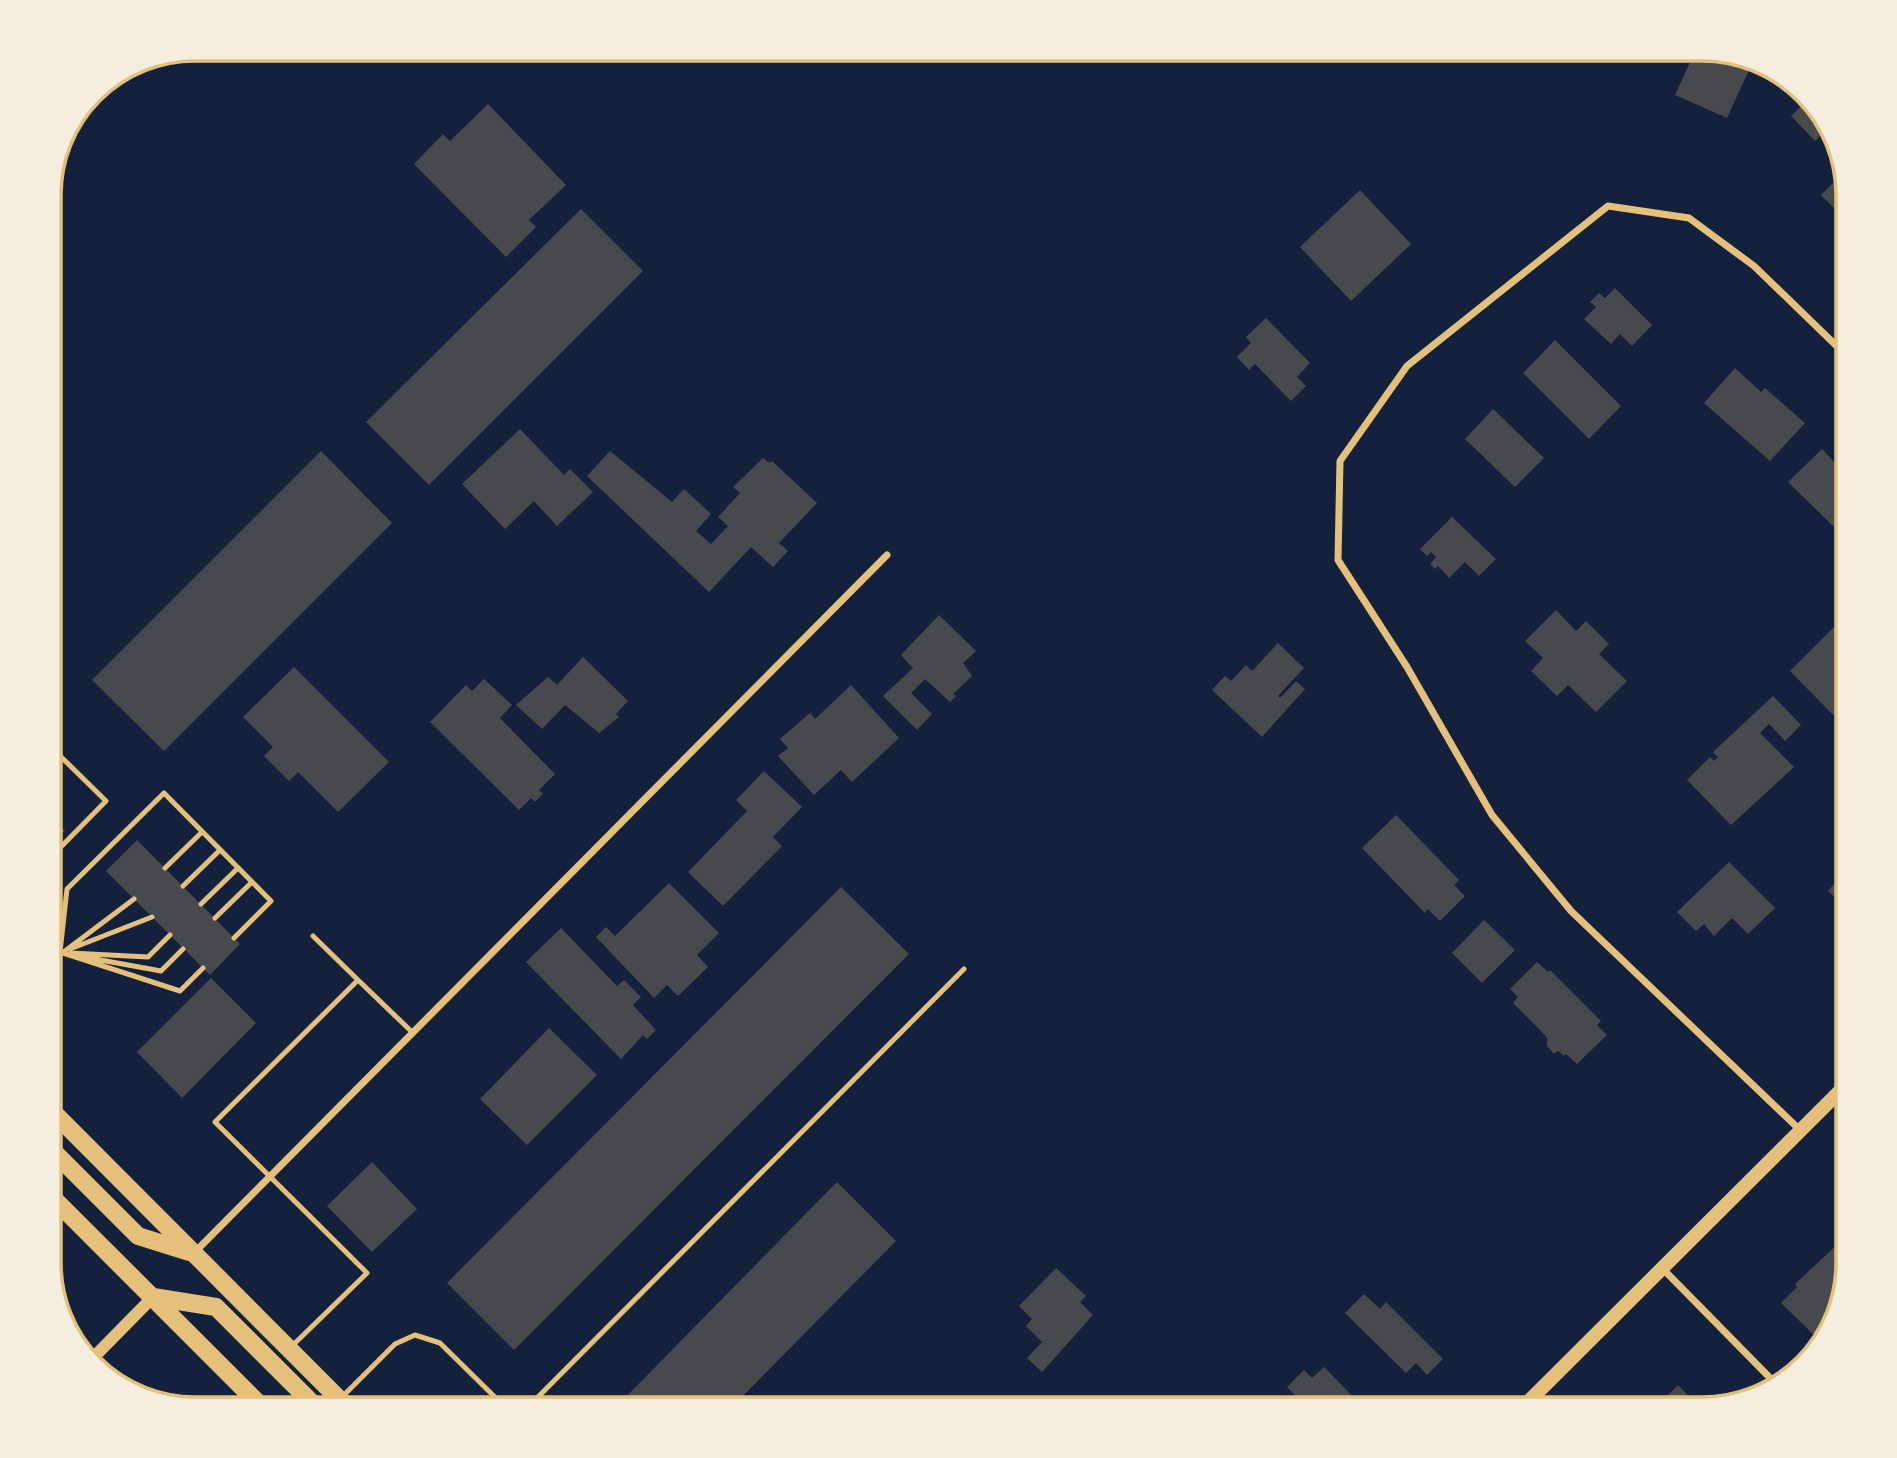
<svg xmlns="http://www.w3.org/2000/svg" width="1897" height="1458" font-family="Lato,sans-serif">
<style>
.building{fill:#48494c}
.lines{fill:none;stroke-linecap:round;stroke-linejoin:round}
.service{stroke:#e5c07b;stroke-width:5}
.minor{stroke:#e5c07b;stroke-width:7}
.tertiary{stroke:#e5c07b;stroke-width:12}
.secondary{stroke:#e5c07b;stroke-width:14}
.primary{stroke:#e5c07b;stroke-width:18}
.rim{fill:none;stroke:#e5c07b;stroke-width:3.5}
</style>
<rect width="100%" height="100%" fill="#14213d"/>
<path class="building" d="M 1696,49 L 1749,70 L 1727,118 L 1675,95 Z
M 1798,88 L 1833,130 L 1834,134 L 1830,138 L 1824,132 L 1815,141 L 1791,116 L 1805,102 L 1794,91 Z
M 488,104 L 566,185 L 529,220 L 536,227 L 506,257 L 414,164 L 443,134 L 450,141 Z
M 1843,173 L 1848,194 L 1848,222 L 1821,195 Z
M 1360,190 L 1411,244 L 1351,301 L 1300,247 Z
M 581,209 L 643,271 L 429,485 L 366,422 Z
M 1615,288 L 1652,325 L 1632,346 L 1620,334 L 1611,344 L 1584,319 L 1596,307 L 1590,302 L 1599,293 L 1605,298 Z
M 1266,318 L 1310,363 L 1297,377 L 1306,386 L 1291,401 L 1255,364 L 1249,370 L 1237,357 L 1251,343 L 1246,337 Z
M 1555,340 L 1621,406 L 1589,439 L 1523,373 Z
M 1735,368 L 1761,392 L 1765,388 L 1805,423 L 1770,461 L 1704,403 Z
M 1493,409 L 1544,458 L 1515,487 L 1465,439 Z
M 520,429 L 564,475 L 570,469 L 593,492 L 557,526 L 534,501 L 505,529 L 462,484 Z
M 1822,449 L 1839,467 L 1844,462 L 1848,465 L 1848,517 L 1836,529 L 1788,482 Z
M 321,451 L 392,523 L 164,751 L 92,680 Z
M 610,451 L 672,502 L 684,489 L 711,514 L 696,531 L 711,544 L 728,526 L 718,517 L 740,493 L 733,487 L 763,458 L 770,463 L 772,461 L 817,503 L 779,543 L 788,551 L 773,567 L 751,547 L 709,592 L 587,476 Z
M 1452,517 L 1496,559 L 1479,576 L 1465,562 L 1449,578 L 1438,566 L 1435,569 L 1430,564 L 1436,557 L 1431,552 L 1427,556 L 1420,549 Z
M 1556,610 L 1576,631 L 1586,621 L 1609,644 L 1599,654 L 1627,681 L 1596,712 L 1568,685 L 1557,696 L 1531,671 L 1543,658 L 1525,641 Z
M 939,615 L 976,651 L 963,663 L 972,676 L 953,694 L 956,696 L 950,702 L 925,679 L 911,693 L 932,714 L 917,730 L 883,696 L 913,668 L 901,655 Z
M 1835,626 L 1848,637 L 1848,686 L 1843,691 L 1848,696 L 1848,717 L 1839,709 L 1833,715 L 1790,671 Z
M 1278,643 L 1304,668 L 1278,696 L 1280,698 L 1296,681 L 1305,689 L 1262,737 L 1212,690 L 1225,676 L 1231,681 L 1246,665 L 1252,671 Z
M 583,657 L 628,701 L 616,714 L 619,717 L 599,733 L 565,705 L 542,729 L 516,705 L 548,677 L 557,685 Z
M 294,667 L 389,762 L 338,812 L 298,772 L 289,781 L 264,756 L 273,747 L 243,717 Z
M 484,679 L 512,705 L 500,718 L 555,774 L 539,790 L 543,794 L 535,802 L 531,798 L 519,810 L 430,722 L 466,685 L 472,691 Z
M 851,685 L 899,738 L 852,782 L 841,770 L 814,795 L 778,756 L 788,748 L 780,739 L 810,713 L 815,719 Z
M 1773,696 L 1801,725 L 1785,741 L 1769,724 L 1760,733 L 1794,767 L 1731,825 L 1687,780 L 1710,757 L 1714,761 L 1718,757 L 1713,752 Z
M 764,771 L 802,807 L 773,837 L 782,846 L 723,906 L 688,872 L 747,811 L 736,800 Z
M 49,815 L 65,831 L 49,846 Z
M 1396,815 L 1459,880 L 1454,885 L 1465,896 L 1440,921 L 1428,909 L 1425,913 L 1362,848 Z
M 137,840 L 240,944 L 210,975 L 106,871 Z
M 1729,862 L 1775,908 L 1748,934 L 1732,918 L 1714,936 L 1704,924 L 1696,931 L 1677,912 Z
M 1848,867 L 1848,900 L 1843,905 L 1828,891 Z
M 669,883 L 719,933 L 697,955 L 708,967 L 678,996 L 667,985 L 654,998 L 596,937 L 606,927 L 615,936 Z
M 841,887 L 909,954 L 514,1350 L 447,1283 Z
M 1484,920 L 1515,950 L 1482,983 L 1452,953 Z
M 561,928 L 617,986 L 624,980 L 641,997 L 633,1005 L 656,1030 L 647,1039 L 643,1035 L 621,1059 L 526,962 Z
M 1537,962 L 1548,972 L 1550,970 L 1601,1021 L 1597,1025 L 1607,1035 L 1577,1064 L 1566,1054 L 1564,1056 L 1558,1051 L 1554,1054 L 1547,1046 L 1547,1038 L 1541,1031 L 1513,1003 L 1518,997 L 1510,989 Z
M 211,978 L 256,1023 L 182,1098 L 137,1052 Z
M 549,1028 L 597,1075 L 527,1145 L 480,1099 Z
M 372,1162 L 417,1209 L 372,1252 L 327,1206 Z
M 837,1182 L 896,1241 L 730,1409 L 614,1409 Z
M 1843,1239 L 1848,1244 L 1848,1264 L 1821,1342 L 1781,1303 L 1797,1287 L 1795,1284 Z
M 1056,1268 L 1086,1296 L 1080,1302 L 1093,1315 L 1042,1372 L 1027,1358 L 1042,1342 L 1026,1326 L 1032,1319 L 1019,1306 Z
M 1364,1294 L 1380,1309 L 1386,1302 L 1443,1359 L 1427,1375 L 1416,1363 L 1406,1373 L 1345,1313 Z
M 1324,1367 L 1365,1409 L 1319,1409 L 1314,1404 L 1308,1409 L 1287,1387 L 1304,1370 L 1312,1378 Z
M 1678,1385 L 1701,1409 L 1643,1409 L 1650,1403 L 1655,1408 Z"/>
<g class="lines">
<path class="service" d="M 49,859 L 106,801 L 49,745
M 165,868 L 202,832
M 183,886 L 220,850
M 201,904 L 238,868
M 215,918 L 252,882
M 313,936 L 358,980
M 70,949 L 152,917
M 60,952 L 67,889 L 164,793 L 271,901 L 234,938
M 60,952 L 180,991 L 203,968
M 71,953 L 148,957 L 170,935
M 84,957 L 161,971 L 183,949
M 49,963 L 134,899
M 291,1347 L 367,1273 L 215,1122 L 358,980 L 412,1032
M 342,1397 L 395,1344 L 415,1335 L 440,1343 L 507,1409
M 526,1409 L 964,969"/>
<path class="minor" d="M 1800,1130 L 1571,911 L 1492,815 L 1407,667 L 1338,560 L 1340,461 L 1407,366 L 1608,206 L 1689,218 L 1754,266 L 1848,357
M 194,1253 L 887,555
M 1663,1269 L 1777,1385"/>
<path class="tertiary" d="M 91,1360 L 153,1297"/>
<path class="secondary" d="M 1521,1409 L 1848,1083"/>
<path class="primary" d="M 49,1108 L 349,1409
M 49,1147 L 138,1236 L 189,1252
M 49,1194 L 264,1409
M 153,1297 L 216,1307 L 318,1409"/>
</g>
<path d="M0 0H1897V1458H0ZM195 61H1702A134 134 0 0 1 1836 195V1263A134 134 0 0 1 1702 1397H195A134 134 0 0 1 61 1263V195A134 134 0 0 1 195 61Z" fill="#f5edde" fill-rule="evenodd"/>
<path class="rim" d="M195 61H1702A134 134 0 0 1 1836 195V1263A134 134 0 0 1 1702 1397H195A134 134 0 0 1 61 1263V195A134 134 0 0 1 195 61Z"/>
</svg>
